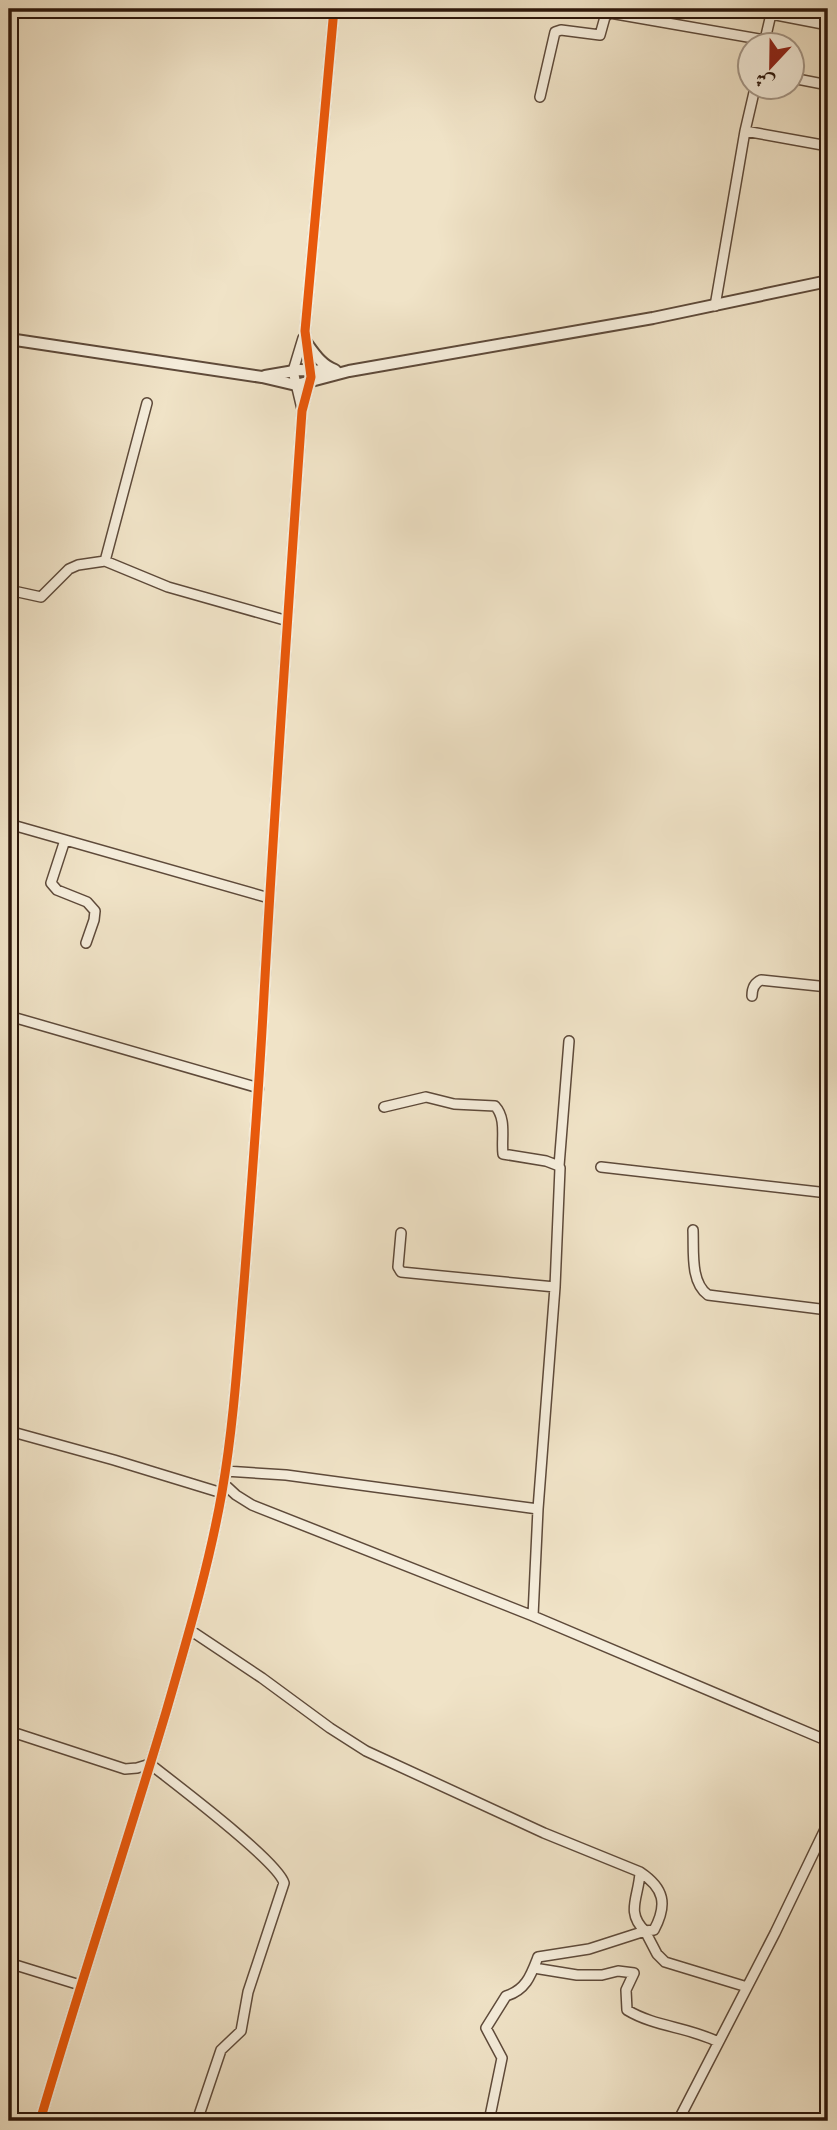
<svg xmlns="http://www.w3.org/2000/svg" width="837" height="2130" font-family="'Libre Bodoni',Amiri,serif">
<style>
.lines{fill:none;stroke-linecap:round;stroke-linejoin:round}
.minor-casing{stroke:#5e4a3a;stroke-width:12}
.tertiary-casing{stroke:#5e4a3a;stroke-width:14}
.minor{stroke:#f5eddb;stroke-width:9}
.tertiary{stroke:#f5eddb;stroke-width:10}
.cycleway-casing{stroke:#f5eddb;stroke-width:13}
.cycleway{stroke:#e8590c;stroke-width:9}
</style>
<rect width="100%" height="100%" fill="#f0e3c7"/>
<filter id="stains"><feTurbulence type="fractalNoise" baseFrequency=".00286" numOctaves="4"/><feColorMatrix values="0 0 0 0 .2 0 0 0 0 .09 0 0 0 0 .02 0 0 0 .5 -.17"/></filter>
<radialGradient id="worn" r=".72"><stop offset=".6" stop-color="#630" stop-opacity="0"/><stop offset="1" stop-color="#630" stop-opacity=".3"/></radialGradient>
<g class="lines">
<defs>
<path id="minor" d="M 771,14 L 828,25
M 764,44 L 772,10
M 792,78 L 828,85
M 540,97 L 555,32 L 561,30 L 600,35 L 605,17 L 610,13 L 765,40
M 745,131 L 755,88
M 715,306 L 745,131 L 828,146
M 147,403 L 105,561 L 168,587 L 288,621
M 302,409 L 293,371 L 303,338
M 9,590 L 41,597 L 69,569 L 78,565 L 105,561
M 9,824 L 269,898
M 65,840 L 51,883 L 57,890 L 87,902 L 95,911 L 94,920 L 86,943
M 752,996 C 752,989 754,983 761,980 L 828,987
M 9,1016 L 259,1088
M 384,1107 L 426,1097 L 454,1104 L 495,1106 C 507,1119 501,1139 503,1154 L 546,1161 L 559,1166 L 560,1168 L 555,1287 L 538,1509 L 533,1616
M 559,1166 L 569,1041
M 601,1167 L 828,1193
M 693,1230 C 694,1251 690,1282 708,1295 L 828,1310
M 401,1233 L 398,1267 L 401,1272 L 555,1287
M 9,1431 L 114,1460 L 222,1493
M 225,1471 L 286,1475 L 538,1509
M 223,1483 L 236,1495 L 252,1505 L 533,1616 L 828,1741
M 190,1630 L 262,1678 L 330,1728 L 366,1751 L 544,1833 L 640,1872 C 664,1888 668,1904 654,1930 L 645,1931 L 657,1954 L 665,1962 L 747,1987
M 9,1731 L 125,1769 L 137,1768 L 150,1764 C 174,1783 278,1861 284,1883 L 248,1992 L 241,2031 L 221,2050 L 197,2121
M 9,1963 L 80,1985
M 534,1968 L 577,1975 L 602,1975 L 618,1971 L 634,1973 L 626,1990 L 627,2010 C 655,2027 689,2027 718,2042
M 40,2121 C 80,1984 125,1849 166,1712 C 187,1639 209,1566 222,1492 C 234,1423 238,1353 244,1283 C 251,1193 258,1103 263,1013 C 274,812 288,611 302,411 L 311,377 L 305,331 L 334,9
M 489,2121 L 502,2058 L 486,2028 L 506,1996 C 526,1990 531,1975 538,1957 L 589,1949 L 645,1931 C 625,1912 639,1897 640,1872
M 678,2121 L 775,1933 L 828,1823"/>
<path id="tertiary" d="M 9,339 L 262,377 L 296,385 L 349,371 L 653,318 L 828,281
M 305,341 C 314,353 321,365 335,370
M 265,376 L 300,370 L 336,371"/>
</defs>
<use href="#minor" class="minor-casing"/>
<use href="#tertiary" class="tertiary-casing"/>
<use href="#minor" class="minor"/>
<use href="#tertiary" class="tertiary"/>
<defs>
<path id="cycleway" d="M 40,2121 C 80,1984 125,1849 166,1712 C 187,1639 209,1566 222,1492 C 234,1423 238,1353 244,1283 C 251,1193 258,1103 263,1013 C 274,812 288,611 302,411 L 311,377 L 305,331 L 334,9"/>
</defs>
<use href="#cycleway" class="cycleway-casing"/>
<use href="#cycleway" class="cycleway"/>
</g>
<rect width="837" height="2130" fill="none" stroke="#f0e3c7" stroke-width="35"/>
<rect x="10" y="10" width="816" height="2109" fill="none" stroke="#2d170b" stroke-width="3.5"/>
<rect x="18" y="18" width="802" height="2095" fill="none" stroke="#2d170b" stroke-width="2"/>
<g transform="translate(771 66) rotate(202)"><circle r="33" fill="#f5eddb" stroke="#a59788" stroke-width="2"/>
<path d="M0-5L12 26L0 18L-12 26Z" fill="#8f2418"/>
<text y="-10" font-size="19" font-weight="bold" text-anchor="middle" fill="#2d170b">ش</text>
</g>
<rect width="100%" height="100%" filter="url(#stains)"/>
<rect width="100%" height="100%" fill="url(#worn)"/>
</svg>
